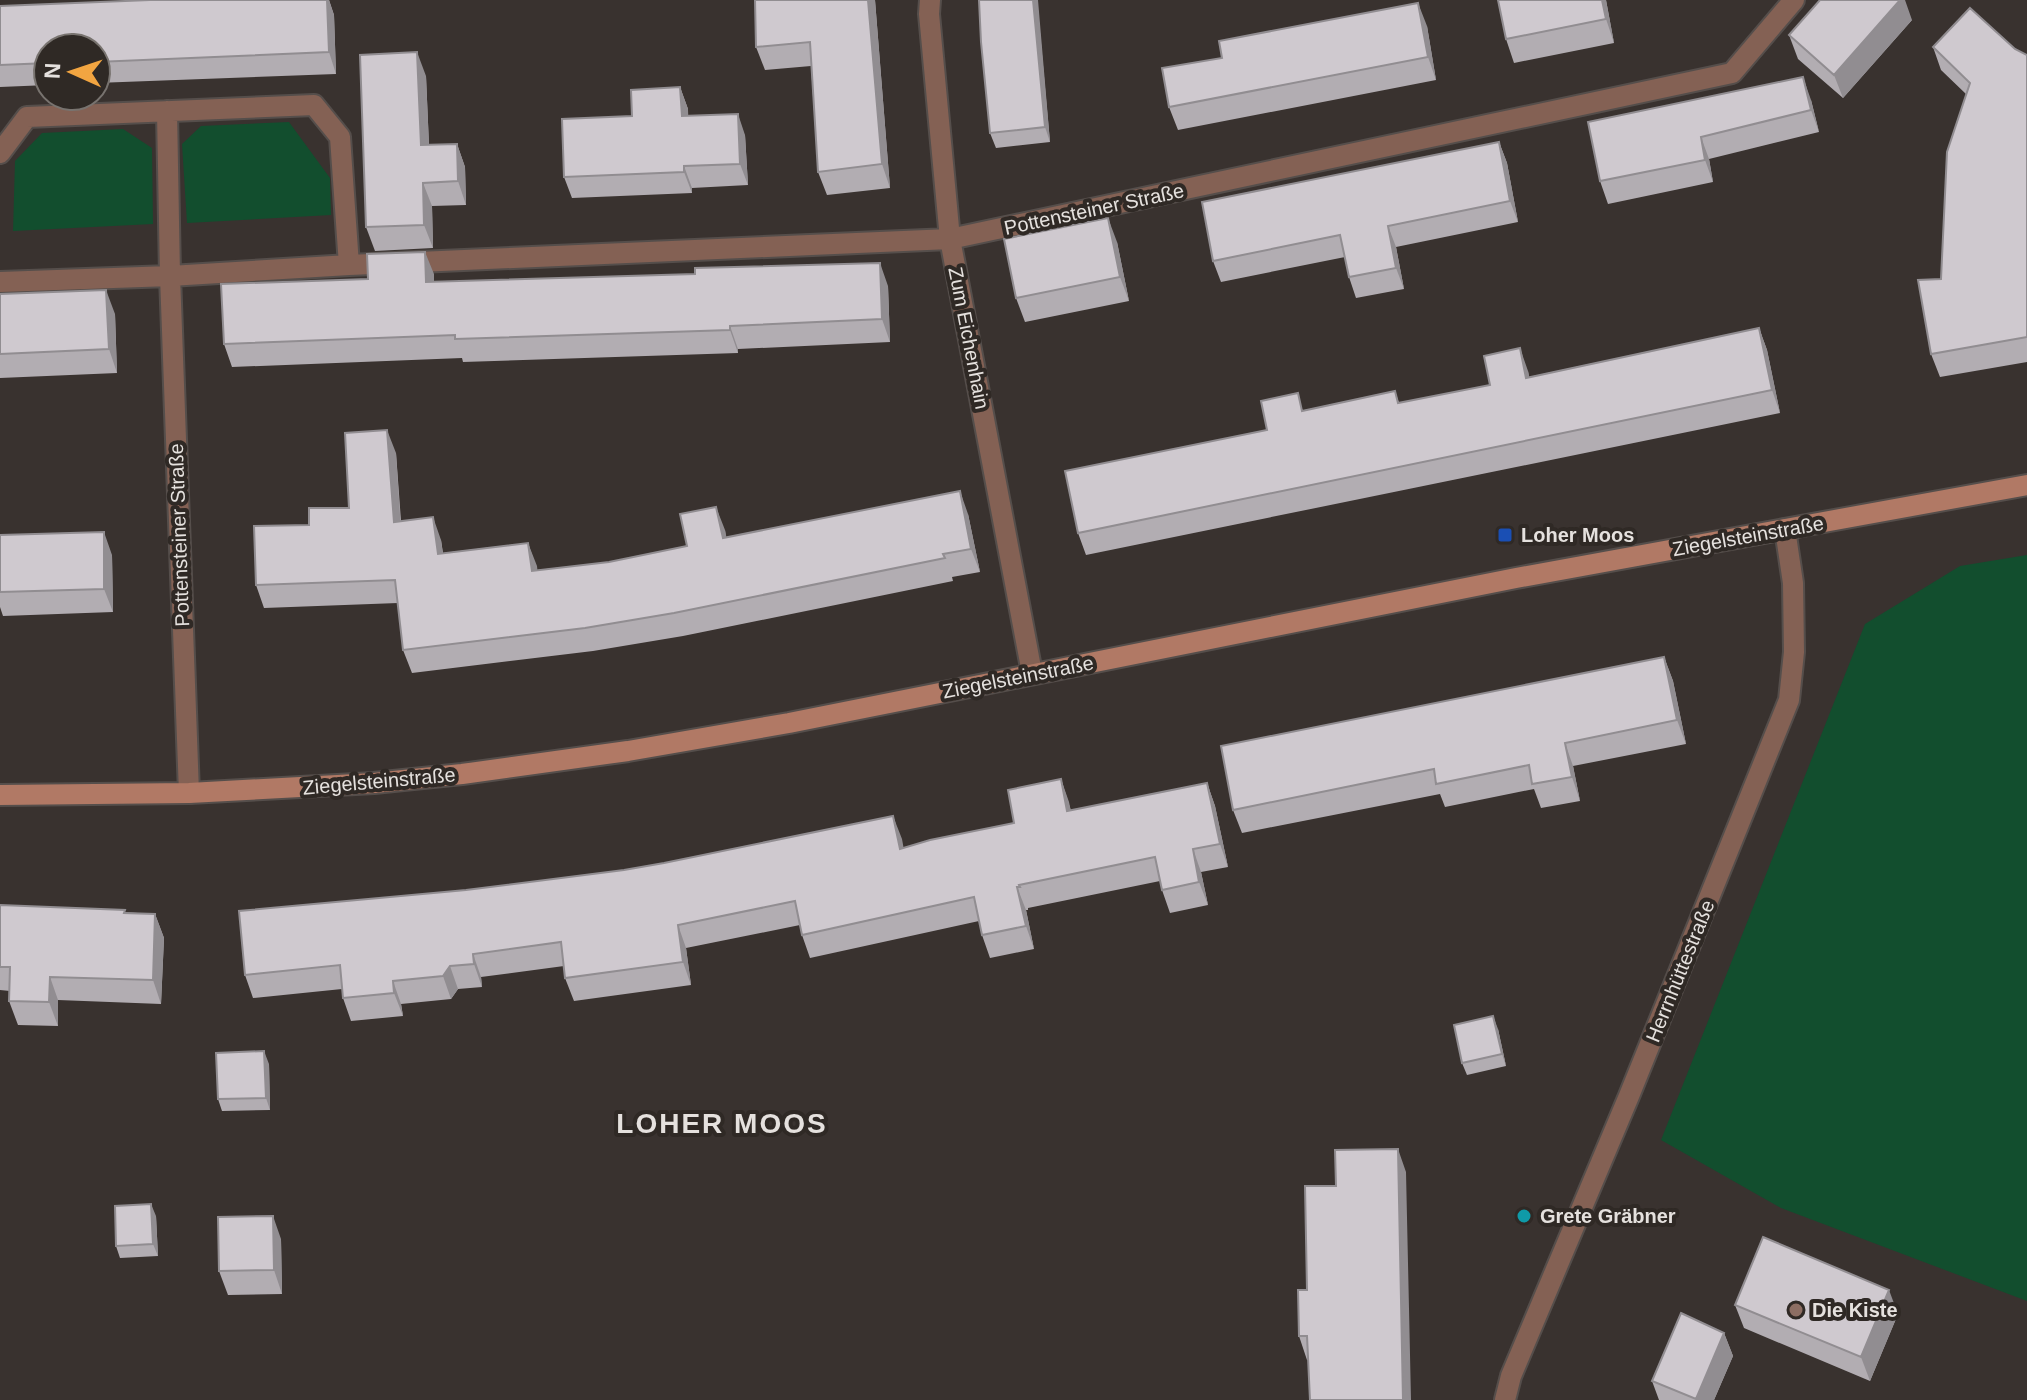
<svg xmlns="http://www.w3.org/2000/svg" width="2027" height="1400" font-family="Helvetica,sans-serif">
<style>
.green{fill:#124e2e}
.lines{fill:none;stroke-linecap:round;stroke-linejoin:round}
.street-casing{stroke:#554e4b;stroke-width:24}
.secondary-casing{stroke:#554e4b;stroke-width:24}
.street{stroke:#846154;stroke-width:20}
.secondary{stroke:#b17965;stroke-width:20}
.wall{fill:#b2adb2}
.shaded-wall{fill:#918d91}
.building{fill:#cfc9cf;stroke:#918d91;stroke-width:2}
.transit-dot{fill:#1a4fb4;stroke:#2f2925;stroke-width:3}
.culture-dot{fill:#0f9aa8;stroke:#2f2925;stroke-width:3}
.education-dot{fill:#8d6e63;stroke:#2f2925;stroke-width:3}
.labels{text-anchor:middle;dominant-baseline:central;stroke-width:8;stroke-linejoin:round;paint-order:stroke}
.street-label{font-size:20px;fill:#e5e1de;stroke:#2f2925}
.poi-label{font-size:20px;font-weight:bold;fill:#e5e1de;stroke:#2f2925;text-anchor:start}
.district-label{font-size:28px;font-weight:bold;letter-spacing:2px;fill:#e5e1de;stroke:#2f2925}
</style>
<rect width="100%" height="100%" fill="#39322f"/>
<path class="green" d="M 289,122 L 330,178 L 331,215 L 187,223 L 182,144 L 201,126 Z
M 123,129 L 152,148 L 153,224 L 13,231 L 15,161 L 42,133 Z
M 2027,555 L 2027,1301 L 1781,1208 L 1661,1140 L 1865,624 L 1960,566 Z"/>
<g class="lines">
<defs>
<path id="street" d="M 930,0 L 929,14 L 950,239 L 1032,673
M 167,111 L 170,276 L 189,793
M 0,153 L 27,117 L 314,105 L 340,137 L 349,265
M 0,282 L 170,276 L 349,265 L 950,239 L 1732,73 L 1794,0
M 1505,1400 L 1511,1376 L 1629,1096 L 1789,700 L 1794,652 L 1793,583 L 1785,529"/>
<path id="secondary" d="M 0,795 L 189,793 L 374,783 L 462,774 L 628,751 L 789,723 L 1516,578 L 2027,485"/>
</defs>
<use href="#street" class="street-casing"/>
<use href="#secondary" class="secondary-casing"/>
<use href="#street" class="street"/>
<use href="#secondary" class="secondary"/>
</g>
<path class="wall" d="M 150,0 L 329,0 L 334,15 L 336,74 L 96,83 L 96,48 L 48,48 L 48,85 L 0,87 L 0,6 Z
M 875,0 L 890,188 L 827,195 L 818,172 L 811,66 L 765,70 L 756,47 Z
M 1606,0 L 1614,43 L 1514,63 L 1506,39 Z
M 1038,10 L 1050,142 L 996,148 L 990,133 Z
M 1912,20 L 1843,98 L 1798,59 L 1789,35 Z
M 1427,26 L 1436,80 L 1178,130 L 1169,107 Z
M 1933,47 L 2015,49 L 2027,55 L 2027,362 L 1940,377 L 1931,354 L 1966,94 L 1941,70 Z
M 426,76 L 429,145 L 457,144 L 465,167 L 466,205 L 432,206 L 433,248 L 375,251 L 366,227 Z
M 680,87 L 688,109 L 688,116 L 745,135 L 748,185 L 692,188 L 692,193 L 572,198 L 564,177 L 632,116 Z
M 1811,100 L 1819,132 L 1709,159 L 1713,182 L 1608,204 L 1600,181 L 1588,122 Z
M 1499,142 L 1507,163 L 1518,222 L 1396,247 L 1404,289 L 1356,298 L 1349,277 L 1345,257 L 1221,282 L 1213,261 Z
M 1117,242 L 1129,301 L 1025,322 L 1016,298 Z
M 434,274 L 434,282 L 888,286 L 890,342 L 738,349 L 738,353 L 463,362 L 462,358 L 232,367 L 224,344 L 368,279 Z
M 0,294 L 115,314 L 117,373 L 0,378 Z
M 1759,328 L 1767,350 L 1780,413 L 1086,555 L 1078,533 L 1305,410 L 1395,391 L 1399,403 L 1490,385 L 1528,371 L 1529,377 Z
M 396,453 L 401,521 L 441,540 L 443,553 L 528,543 L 537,570 L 609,562 L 687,546 L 725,530 L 726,538 L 968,514 L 980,572 L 952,577 L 953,581 L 683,636 L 593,651 L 412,673 L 403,650 L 398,603 L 264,608 L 256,585 L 309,525 L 349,508 Z
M 0,535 L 112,555 L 113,612 L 3,616 L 0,607 Z
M 1664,657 L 1673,681 L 1686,744 L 1573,766 L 1580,801 L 1541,808 L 1534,789 L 1445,807 L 1440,794 L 1242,833 L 1233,810 Z
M 1061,779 L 1071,811 L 1207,783 L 1215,806 L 1228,867 L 1201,872 L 1208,905 L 1170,913 L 1162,890 L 1160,881 L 1028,908 L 1028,910 L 1026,910 L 1034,949 L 990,958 L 982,935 L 979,921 L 810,958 L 802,935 L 800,925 L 686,948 L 691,985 L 574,1001 L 565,978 L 564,966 L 481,977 L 482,987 L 458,989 L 451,999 L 401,1004 L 403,1016 L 351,1021 L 343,998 L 342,989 L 253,998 L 245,975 L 466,890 L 624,870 L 664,863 L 893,816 L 903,848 L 1014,823 Z
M 0,905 L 155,914 L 164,938 L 161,1004 L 58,1000 L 58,1026 L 18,1025 L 9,1001 L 10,991 L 0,990 Z
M 1498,1029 L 1506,1066 L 1467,1075 L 1462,1063 Z
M 269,1064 L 270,1110 L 222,1111 L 218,1099 Z
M 1406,1172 L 1308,1360 L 1307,1360 L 1299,1336 L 1307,1290 L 1336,1186 Z
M 156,1216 L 158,1256 L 120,1258 L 116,1246 Z
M 281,1239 L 282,1294 L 228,1295 L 219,1271 Z
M 1735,1305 L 1898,1314 L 1870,1381 L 1744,1328 Z
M 1724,1333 L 1733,1356 L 1714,1400 L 1659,1400 L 1652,1381 Z"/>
<path class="shaded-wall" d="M 327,0 L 329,0 L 334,15 L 336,74 L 329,52 Z
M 868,0 L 875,0 L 890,188 L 882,164 Z
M 1033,0 L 1038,0 L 1050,142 L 1045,127 Z
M 1602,0 L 1606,0 L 1614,43 L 1606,19 Z
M 1900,0 L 1905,0 L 1912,20 L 1843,98 L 1834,75 Z
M 1418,3 L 1427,26 L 1436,80 L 1428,57 Z
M 417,52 L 426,76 L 430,169 L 421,145 Z
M 1803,77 L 1811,100 L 1819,132 L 1811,110 Z
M 680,87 L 688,109 L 689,138 L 682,116 Z
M 738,114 L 745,135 L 748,185 L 740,164 Z
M 1701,137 L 1709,159 L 1713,182 L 1705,160 Z
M 1499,142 L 1507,163 L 1518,222 L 1510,201 Z
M 457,144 L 465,167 L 466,205 L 458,181 Z
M 684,166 L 692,188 L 692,193 L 684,172 Z
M 423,183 L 432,206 L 433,248 L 424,225 Z
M 1108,218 L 1117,242 L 1129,301 L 1120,277 Z
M 1388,226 L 1396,247 L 1404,289 L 1396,268 Z
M 425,252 L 434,274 L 434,305 L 426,282 Z
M 880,263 L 888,286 L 890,342 L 882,319 Z
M 106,290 L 115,314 L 117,373 L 109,349 Z
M 730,326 L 738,349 L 738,353 L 730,330 Z
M 1759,328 L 1767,350 L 1780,413 L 1772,390 Z
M 1520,348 L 1528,371 L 1534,400 L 1526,378 Z
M 387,430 L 396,453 L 402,545 L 394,522 Z
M 960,491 L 968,514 L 980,572 L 971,549 Z
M 716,507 L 725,530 L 731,561 L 723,538 Z
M 433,517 L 441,540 L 446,577 L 438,554 Z
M 104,532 L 112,555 L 113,612 L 104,589 Z
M 528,543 L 537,566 L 540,594 L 532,571 Z
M 1664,657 L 1673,681 L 1686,744 L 1677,720 Z
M 1565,743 L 1573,766 L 1580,801 L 1572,777 Z
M 1061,779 L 1069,802 L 1076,835 L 1067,811 Z
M 1207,783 L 1215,806 L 1228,867 L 1220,844 Z
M 893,816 L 902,839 L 908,872 L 900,849 Z
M 1193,849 L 1201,872 L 1208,905 L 1199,882 Z
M 1017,887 L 1026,910 L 1034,949 L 1026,926 Z
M 155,914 L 164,938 L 161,1004 L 153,980 Z
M 678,925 L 686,948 L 691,985 L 683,962 Z
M 473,954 L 481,977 L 482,987 L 474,964 Z
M 450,966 L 458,989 L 451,999 L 443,976 Z
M 50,977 L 58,1000 L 58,1026 L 49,1002 Z
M 393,981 L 401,1004 L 403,1016 L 394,993 Z
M 1493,1016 L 1498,1029 L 1506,1066 L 1502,1054 Z
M 264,1051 L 269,1064 L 270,1110 L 266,1098 Z
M 1398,1149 L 1406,1172 L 1411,1400 L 1403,1400 Z
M 151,1204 L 156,1216 L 158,1256 L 153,1244 Z
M 273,1216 L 281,1239 L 282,1294 L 274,1270 Z
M 1889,1290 L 1898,1314 L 1870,1381 L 1861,1357 Z
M 1724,1333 L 1733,1356 L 1714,1400 L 1696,1400 Z"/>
<path class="building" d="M 150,0 L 327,0 L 329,52 L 96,62 L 96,48 L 48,48 L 48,63 L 0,65 L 0,6 Z
M 755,0 L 868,0 L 882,164 L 818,172 L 810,42 L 756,47 Z
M 979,0 L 1033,0 L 1045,127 L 990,133 L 981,42 Z
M 1498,0 L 1602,0 L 1606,19 L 1506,39 Z
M 1820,0 L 1900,0 L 1834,75 L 1789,35 Z
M 1418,3 L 1428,57 L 1169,107 L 1162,68 L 1222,58 L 1219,41 Z
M 1970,8 L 2015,49 L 2027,55 L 2027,337 L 1931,354 L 1918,280 L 1941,279 L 1947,152 L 1970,83 L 1933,47 Z
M 417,52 L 421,145 L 457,144 L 458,181 L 423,183 L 424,225 L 366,227 L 360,55 Z
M 1803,77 L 1811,110 L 1701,137 L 1705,160 L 1600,181 L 1588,122 Z
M 680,87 L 682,116 L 738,114 L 740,164 L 684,166 L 684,172 L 564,177 L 562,119 L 632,116 L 631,90 Z
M 1499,142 L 1510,201 L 1388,226 L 1396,268 L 1349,277 L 1340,235 L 1213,261 L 1202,202 Z
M 1108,218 L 1120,277 L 1016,298 L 1004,239 Z
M 425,252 L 426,282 L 695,274 L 695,268 L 880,263 L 882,319 L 730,326 L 730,330 L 455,339 L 455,335 L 224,344 L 221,284 L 368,279 L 367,254 Z
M 106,290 L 109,349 L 0,354 L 0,294 Z
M 1759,328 L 1772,390 L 1078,533 L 1065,471 L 1267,430 L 1261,401 L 1298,393 L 1302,411 L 1395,391 L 1398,403 L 1490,385 L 1484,356 L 1520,348 L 1526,378 Z
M 387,430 L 394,522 L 433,517 L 438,554 L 528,543 L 532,571 L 609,562 L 687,546 L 680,514 L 716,507 L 723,538 L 960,491 L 971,549 L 943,554 L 945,558 L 674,613 L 585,628 L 403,650 L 395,580 L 256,585 L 254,526 L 309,525 L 309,508 L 349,508 L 345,433 Z
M 104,532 L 104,589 L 0,592 L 0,535 Z
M 1664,657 L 1677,720 L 1565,743 L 1572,777 L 1532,784 L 1529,765 L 1436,784 L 1434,769 L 1233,810 L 1221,746 Z
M 1061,779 L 1067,811 L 1207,783 L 1220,844 L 1193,849 L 1199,882 L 1162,890 L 1155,857 L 1019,885 L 1020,887 L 1017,887 L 1026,926 L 982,935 L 974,897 L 802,935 L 795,901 L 678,925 L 683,962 L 565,978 L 561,942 L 473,954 L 474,964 L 450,966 L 443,976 L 393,981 L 394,993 L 343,998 L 340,965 L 245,975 L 239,911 L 466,890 L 624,870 L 664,863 L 893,816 L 900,849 L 930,840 L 1014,823 L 1008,790 Z
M 0,905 L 125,910 L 124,913 L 155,914 L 153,980 L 50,977 L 49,1002 L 9,1001 L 10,967 L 0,967 Z
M 1493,1016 L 1502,1054 L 1462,1063 L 1454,1025 Z
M 264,1051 L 266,1098 L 218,1099 L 216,1053 Z
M 1398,1149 L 1403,1400 L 1310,1400 L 1307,1336 L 1299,1336 L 1298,1290 L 1307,1290 L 1305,1186 L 1336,1186 L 1335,1150 Z
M 151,1204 L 153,1244 L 116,1246 L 115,1206 Z
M 273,1216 L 274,1270 L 219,1271 L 218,1217 Z
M 1763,1237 L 1889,1290 L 1861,1357 L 1735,1305 Z
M 1681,1313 L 1724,1333 L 1696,1399 L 1652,1381 Z"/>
<rect class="transit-dot" x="1497" y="527" width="16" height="16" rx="4"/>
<circle class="culture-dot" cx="1524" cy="1216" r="8"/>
<circle class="education-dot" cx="1796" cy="1310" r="8"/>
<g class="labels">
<g class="street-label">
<text transform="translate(1094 209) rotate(-12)">Pottensteiner Straße</text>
<text transform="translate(969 338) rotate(79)">Zum Eichenhain</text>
<text transform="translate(179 535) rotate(-92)">Pottensteiner Straße</text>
<text transform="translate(1748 536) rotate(-10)">Ziegelsteinstraße</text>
<text transform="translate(1018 677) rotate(-11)">Ziegelsteinstraße</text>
<text transform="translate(379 781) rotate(-5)">Ziegelsteinstraße</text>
<text transform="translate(1680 971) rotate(-68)">Herrnhüttestraße</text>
</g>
<g class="poi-label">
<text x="1521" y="535">Loher Moos</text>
<text x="1540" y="1216">Grete Gräbner</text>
<text x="1812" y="1310">Die Kiste</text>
</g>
<g class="district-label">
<text x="722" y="1123">LOHER MOOS</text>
</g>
</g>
<g transform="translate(72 72) rotate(273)"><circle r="38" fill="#2f2925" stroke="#78736f" stroke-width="2"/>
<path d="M0-6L14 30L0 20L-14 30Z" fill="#f2a541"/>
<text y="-12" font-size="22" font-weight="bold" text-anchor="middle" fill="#e5e1de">N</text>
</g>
</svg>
